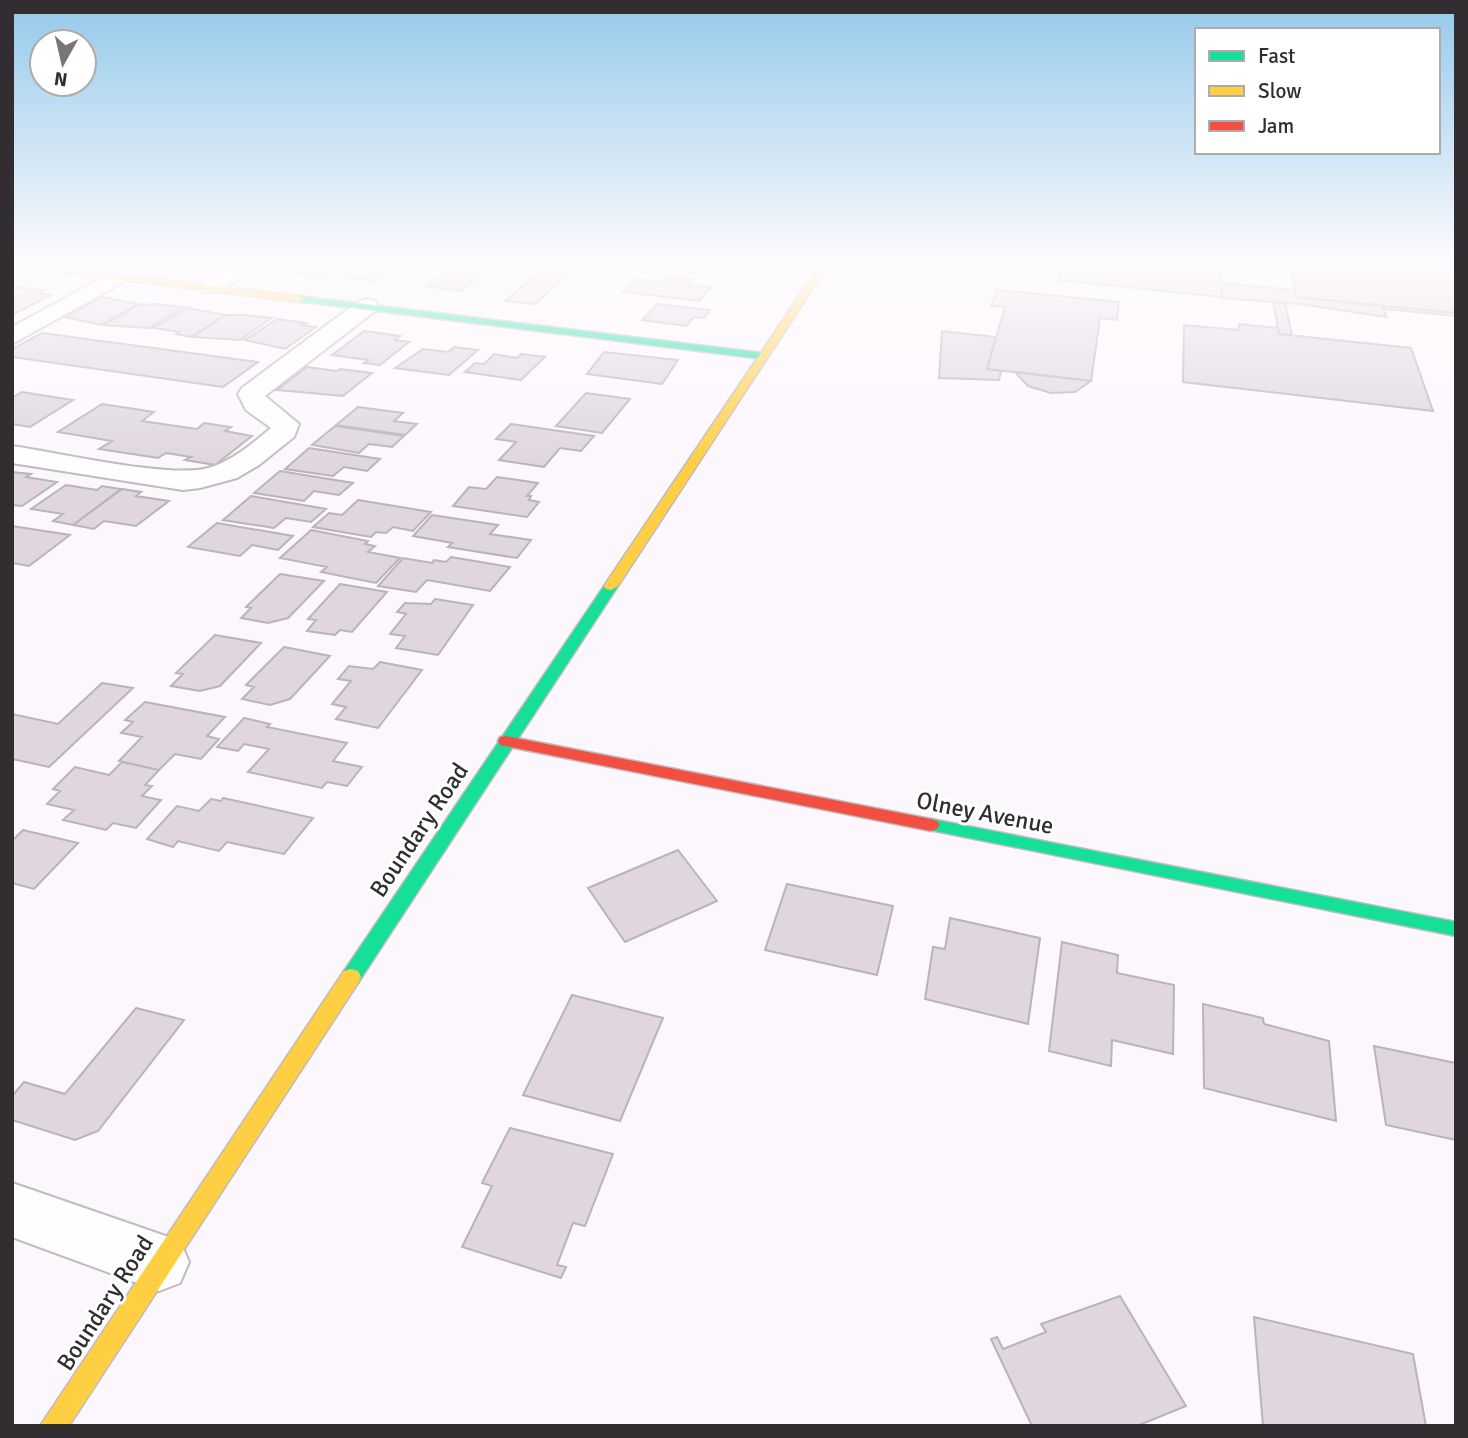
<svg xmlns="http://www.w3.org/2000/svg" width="1468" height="1438" font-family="Signika,sans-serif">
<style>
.building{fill:#dfd6e0;stroke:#b8b4b8;stroke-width:2}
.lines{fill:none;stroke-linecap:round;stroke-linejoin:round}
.street-casing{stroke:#bfbbbf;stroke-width:4}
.fast-casing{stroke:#bfbbbf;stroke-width:3}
.slow-casing{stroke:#bfbbbf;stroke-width:3}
.jam-casing{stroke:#bfbbbf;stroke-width:3}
.street{fill:#fffeff;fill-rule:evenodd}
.fast{fill:#16e098;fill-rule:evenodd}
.slow{fill:#ffcf43;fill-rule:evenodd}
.jam{fill:#f24e42;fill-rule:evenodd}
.labels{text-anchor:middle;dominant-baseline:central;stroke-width:6;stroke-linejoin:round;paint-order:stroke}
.street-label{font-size:24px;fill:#312d31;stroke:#fff}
</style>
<rect width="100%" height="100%" fill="#fcf7fd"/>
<path class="building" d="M 312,262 L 347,262 L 323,277 L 293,273 Z
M 366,262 L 404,262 L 377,281 L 343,277 Z
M 459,262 L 497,262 L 483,273 L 450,268 Z
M 545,262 L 577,262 L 568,270 L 539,267 Z
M 670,262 L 733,262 L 728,267 L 717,266 L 711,273 L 671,271 L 678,262 Z
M 1061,262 L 1220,262 L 1222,297 L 1058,280 Z
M 1290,262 L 1395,262 L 1456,267 L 1456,313 L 1296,297 Z
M 544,268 L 572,271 L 535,304 L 505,301 Z
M 445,273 L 448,273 L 479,276 L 461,291 L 426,286 Z
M 670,276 L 693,279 L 687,285 L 711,287 L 699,301 L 623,292 L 635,279 L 664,282 Z
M 1221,283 L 1294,290 L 1296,297 L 1382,306 L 1387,317 L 1299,304 L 1222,298 Z
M 12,287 L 45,290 L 39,293 L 51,295 L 12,315 Z
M 997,290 L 1119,302 L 1117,320 L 1100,318 L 1091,381 L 987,369 L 1005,307 L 991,306 Z
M 102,297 L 138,304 L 101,325 L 65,317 Z
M 1273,302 L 1285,303 L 1292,335 L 1279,334 Z
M 156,304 L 184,307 L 149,328 L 103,325 L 139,305 Z
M 657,304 L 710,310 L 704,318 L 694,317 L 686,326 L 642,320 Z
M 1382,306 L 1456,313 L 1456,316 L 1384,309 Z
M 188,308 L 225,315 L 191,337 L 176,334 L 180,332 L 153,328 Z
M 226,315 L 244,315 L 272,318 L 240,340 L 192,337 Z
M 277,319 L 306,323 L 302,325 L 316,327 L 285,349 L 245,340 Z
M 1239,324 L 1278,328 L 1279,334 L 1411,348 L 1433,411 L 1183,382 L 1184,325 L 1239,330 Z
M 364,331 L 400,336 L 395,340 L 409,342 L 380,365 L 364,363 L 368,360 L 332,355 Z
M 942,331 L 996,337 L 987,369 L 1001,371 L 999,380 L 939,378 Z
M 42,333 L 258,362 L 223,387 L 12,357 L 12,349 Z
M 454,347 L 478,350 L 449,375 L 395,368 L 423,349 L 448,352 Z
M 604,352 L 678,360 L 662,384 L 587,374 Z
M 494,354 L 517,358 L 521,354 L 545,357 L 521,380 L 465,372 L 475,363 L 484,364 Z
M 307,367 L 337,371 L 340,369 L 372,373 L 343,396 L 277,390 Z
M 1015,372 L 1091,381 L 1075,392 L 1051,393 L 1028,386 Z
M 22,392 L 73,400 L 30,427 L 12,424 L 12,398 Z
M 586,393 L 630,399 L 602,433 L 556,426 Z
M 102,404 L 154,412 L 142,421 L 197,429 L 204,423 L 231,427 L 225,431 L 252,436 L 215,465 L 185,460 L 191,457 L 166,453 L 158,458 L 99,449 L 112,441 L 58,432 Z
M 358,407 L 403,413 L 394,421 L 417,424 L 405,435 L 336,425 Z
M 511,424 L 594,436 L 581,451 L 560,448 L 544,467 L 499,460 L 516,442 L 496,439 Z
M 335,426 L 404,436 L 392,447 L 369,444 L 359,453 L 312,445 Z
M 309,448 L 380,459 L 367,471 L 344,467 L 333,476 L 285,469 Z
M 280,471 L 353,483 L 339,495 L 314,491 L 304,501 L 254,493 Z
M 12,472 L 31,474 L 26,477 L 57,482 L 22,506 L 12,505 Z
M 497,477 L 538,483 L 527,496 L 531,496 L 529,500 L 539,502 L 527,517 L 453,506 L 469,487 L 486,489 Z
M 66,485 L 97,490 L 102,486 L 121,489 L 73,525 L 53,521 L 63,514 L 31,509 Z
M 122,489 L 141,492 L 136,496 L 169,501 L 136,526 L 104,521 L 94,529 L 73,525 Z
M 251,496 L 326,509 L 311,522 L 286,518 L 274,528 L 223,520 Z
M 358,500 L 431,512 L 413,531 L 393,527 L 386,533 L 376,532 L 371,537 L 313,527 L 329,513 L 342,515 Z
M 432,515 L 498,525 L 490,534 L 531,540 L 517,558 L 448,547 L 452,543 L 413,536 Z
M 217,523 L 293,536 L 278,550 L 252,545 L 240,556 L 188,547 Z
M 12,526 L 70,535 L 29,566 L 12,563 Z
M 311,530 L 368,541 L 365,544 L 375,546 L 368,552 L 400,558 L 376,583 L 321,572 L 327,567 L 280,558 Z
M 451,557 L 510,567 L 490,591 L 427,580 L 416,592 L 378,586 L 403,558 L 432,563 L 434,560 L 446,562 Z
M 280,574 L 324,581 L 288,618 L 268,623 L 241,618 L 251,608 L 246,607 Z
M 340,584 L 387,592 L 352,632 L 340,630 L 335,635 L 307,631 L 316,620 L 308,619 Z
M 435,599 L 473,605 L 438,655 L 396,648 L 405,636 L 390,634 L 406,614 L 397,612 L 405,603 L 431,604 Z
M 215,635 L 261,643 L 220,686 L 200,691 L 171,686 L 183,674 L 176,673 Z
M 284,647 L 330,656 L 290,699 L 270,705 L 242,699 L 254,687 L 246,685 Z
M 380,662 L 422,670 L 378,728 L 336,719 L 346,707 L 332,704 L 351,681 L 338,679 L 349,666 L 373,669 Z
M 102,683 L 133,688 L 49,767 L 12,759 L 12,714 L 58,724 Z
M 145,702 L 225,717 L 207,736 L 219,739 L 201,759 L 175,754 L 159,770 L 119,761 L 142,737 L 121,733 L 133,722 L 125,720 Z
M 244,718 L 270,724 L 267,727 L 347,743 L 333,761 L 362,767 L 347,786 L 327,782 L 322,788 L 248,772 L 269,749 L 244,744 L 238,751 L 217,747 Z
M 122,762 L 159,770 L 145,785 L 152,786 L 142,796 L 161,800 L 136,828 L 113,823 L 106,830 L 63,820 L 74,810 L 47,804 L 60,791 L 53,789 L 75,767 L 109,775 Z
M 223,798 L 246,803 L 313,818 L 284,854 L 227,842 L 219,851 L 178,841 L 173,847 L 147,839 L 177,806 L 199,811 L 211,799 L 221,801 Z
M 23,830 L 78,843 L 34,889 L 12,883 L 12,841 Z
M 678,850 L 717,901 L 625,942 L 588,888 Z
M 787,884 L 893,906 L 877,975 L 765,950 Z
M 950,918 L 1040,938 L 1028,1024 L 925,999 L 933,947 L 945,949 Z
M 1062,942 L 1118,955 L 1117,973 L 1174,985 L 1173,1054 L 1112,1040 L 1111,1066 L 1049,1051 Z
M 572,995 L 663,1018 L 620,1121 L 523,1095 Z
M 1203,1004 L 1263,1018 L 1264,1024 L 1329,1041 L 1336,1121 L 1204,1088 Z
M 136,1008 L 184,1020 L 98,1131 L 75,1140 L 12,1120 L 12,1096 L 24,1082 L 65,1094 Z
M 1374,1046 L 1456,1063 L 1456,1140 L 1386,1125 Z
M 510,1128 L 613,1154 L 585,1226 L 573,1223 L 557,1265 L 566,1267 L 561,1278 L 462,1247 L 492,1186 L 482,1183 Z
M 1120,1296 L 1186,1406 L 1137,1426 L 1032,1426 L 991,1339 L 997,1337 L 1003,1349 L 1046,1332 L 1041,1324 Z
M 1254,1317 L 1413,1354 L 1426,1426 L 1263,1426 Z"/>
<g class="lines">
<defs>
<path id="street" d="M 238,262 L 264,262 L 219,292 L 203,292 L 200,287 L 203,282 Z
M 119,269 L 127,270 L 130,275 L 127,280 L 12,344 L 12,327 Z
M 367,299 L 375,301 L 378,306 L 375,311 L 265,396 L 299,424 L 294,437 L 259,465 L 237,478 L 200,488 L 183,490 L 12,463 L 12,446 C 56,452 171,479 208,468 C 232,461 252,444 271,428 L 246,410 L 238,394 L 242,388 L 359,301 Z
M 12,1183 L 180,1241 L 189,1262 L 180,1283 L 159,1291 L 12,1237 Z"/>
<path id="fast" d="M 299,296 L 763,353 L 768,356 L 763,359 L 296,301 L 294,299 Z
M 611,582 L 618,586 L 358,983 L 351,985 L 344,983 L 341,977 L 344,971 L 604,586 Z
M 931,819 L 1456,922 L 1456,936 L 925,829 L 922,825 L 925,821 Z"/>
<path id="slow" d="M 12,262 L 299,296 L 304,299 L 299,302 L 12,266 Z
M 822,262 L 830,262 L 618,586 L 611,590 L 606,589 L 604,586 Z
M 351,969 L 358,971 L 361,977 L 358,983 L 69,1426 L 40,1426 L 344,971 Z"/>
<path id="jam" d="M 506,736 L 931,819 L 937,821 L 940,825 L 937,829 L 931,831 L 500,745 L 498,741 L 500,737 Z"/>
</defs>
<use href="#street" class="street-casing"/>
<use href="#fast" class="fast-casing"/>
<use href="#slow" class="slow-casing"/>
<use href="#jam" class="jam-casing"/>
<use href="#street" class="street"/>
<use href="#fast" class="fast"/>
<use href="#slow" class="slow"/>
<use href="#jam" class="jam"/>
</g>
<linearGradient id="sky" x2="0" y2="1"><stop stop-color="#94c9ea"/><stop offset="0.57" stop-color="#fefbfe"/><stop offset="1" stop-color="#fefbfe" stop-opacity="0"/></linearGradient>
<rect width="1468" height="463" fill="url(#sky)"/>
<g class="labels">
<g class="street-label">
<text transform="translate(985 813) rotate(11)">Olney Avenue</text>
<text transform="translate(419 830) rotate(-56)">Boundary Road</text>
<text transform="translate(105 1303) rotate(-57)">Boundary Road</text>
</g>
</g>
<rect width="1468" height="1438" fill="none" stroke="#312d31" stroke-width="28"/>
<rect x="1195" y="28" width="245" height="126" fill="#ffffff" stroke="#adabad" stroke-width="2"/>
<rect x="1209" y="51" width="35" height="10" fill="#16e098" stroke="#adabad" stroke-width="2"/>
<text x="1258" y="63" font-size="21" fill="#312d31">Fast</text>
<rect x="1209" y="86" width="35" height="10" fill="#ffcf43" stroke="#adabad" stroke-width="2"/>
<text x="1258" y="98" font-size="21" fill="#312d31">Slow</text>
<rect x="1209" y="121" width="35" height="10" fill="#f24e42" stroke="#adabad" stroke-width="2"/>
<text x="1258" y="133" font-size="21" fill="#312d31">Jam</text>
<g transform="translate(63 63) rotate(188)"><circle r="33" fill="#ffffff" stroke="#adabad" stroke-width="2"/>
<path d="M0-5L12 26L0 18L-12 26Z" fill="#787478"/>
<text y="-10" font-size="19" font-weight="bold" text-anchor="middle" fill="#312d31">N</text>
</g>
</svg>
